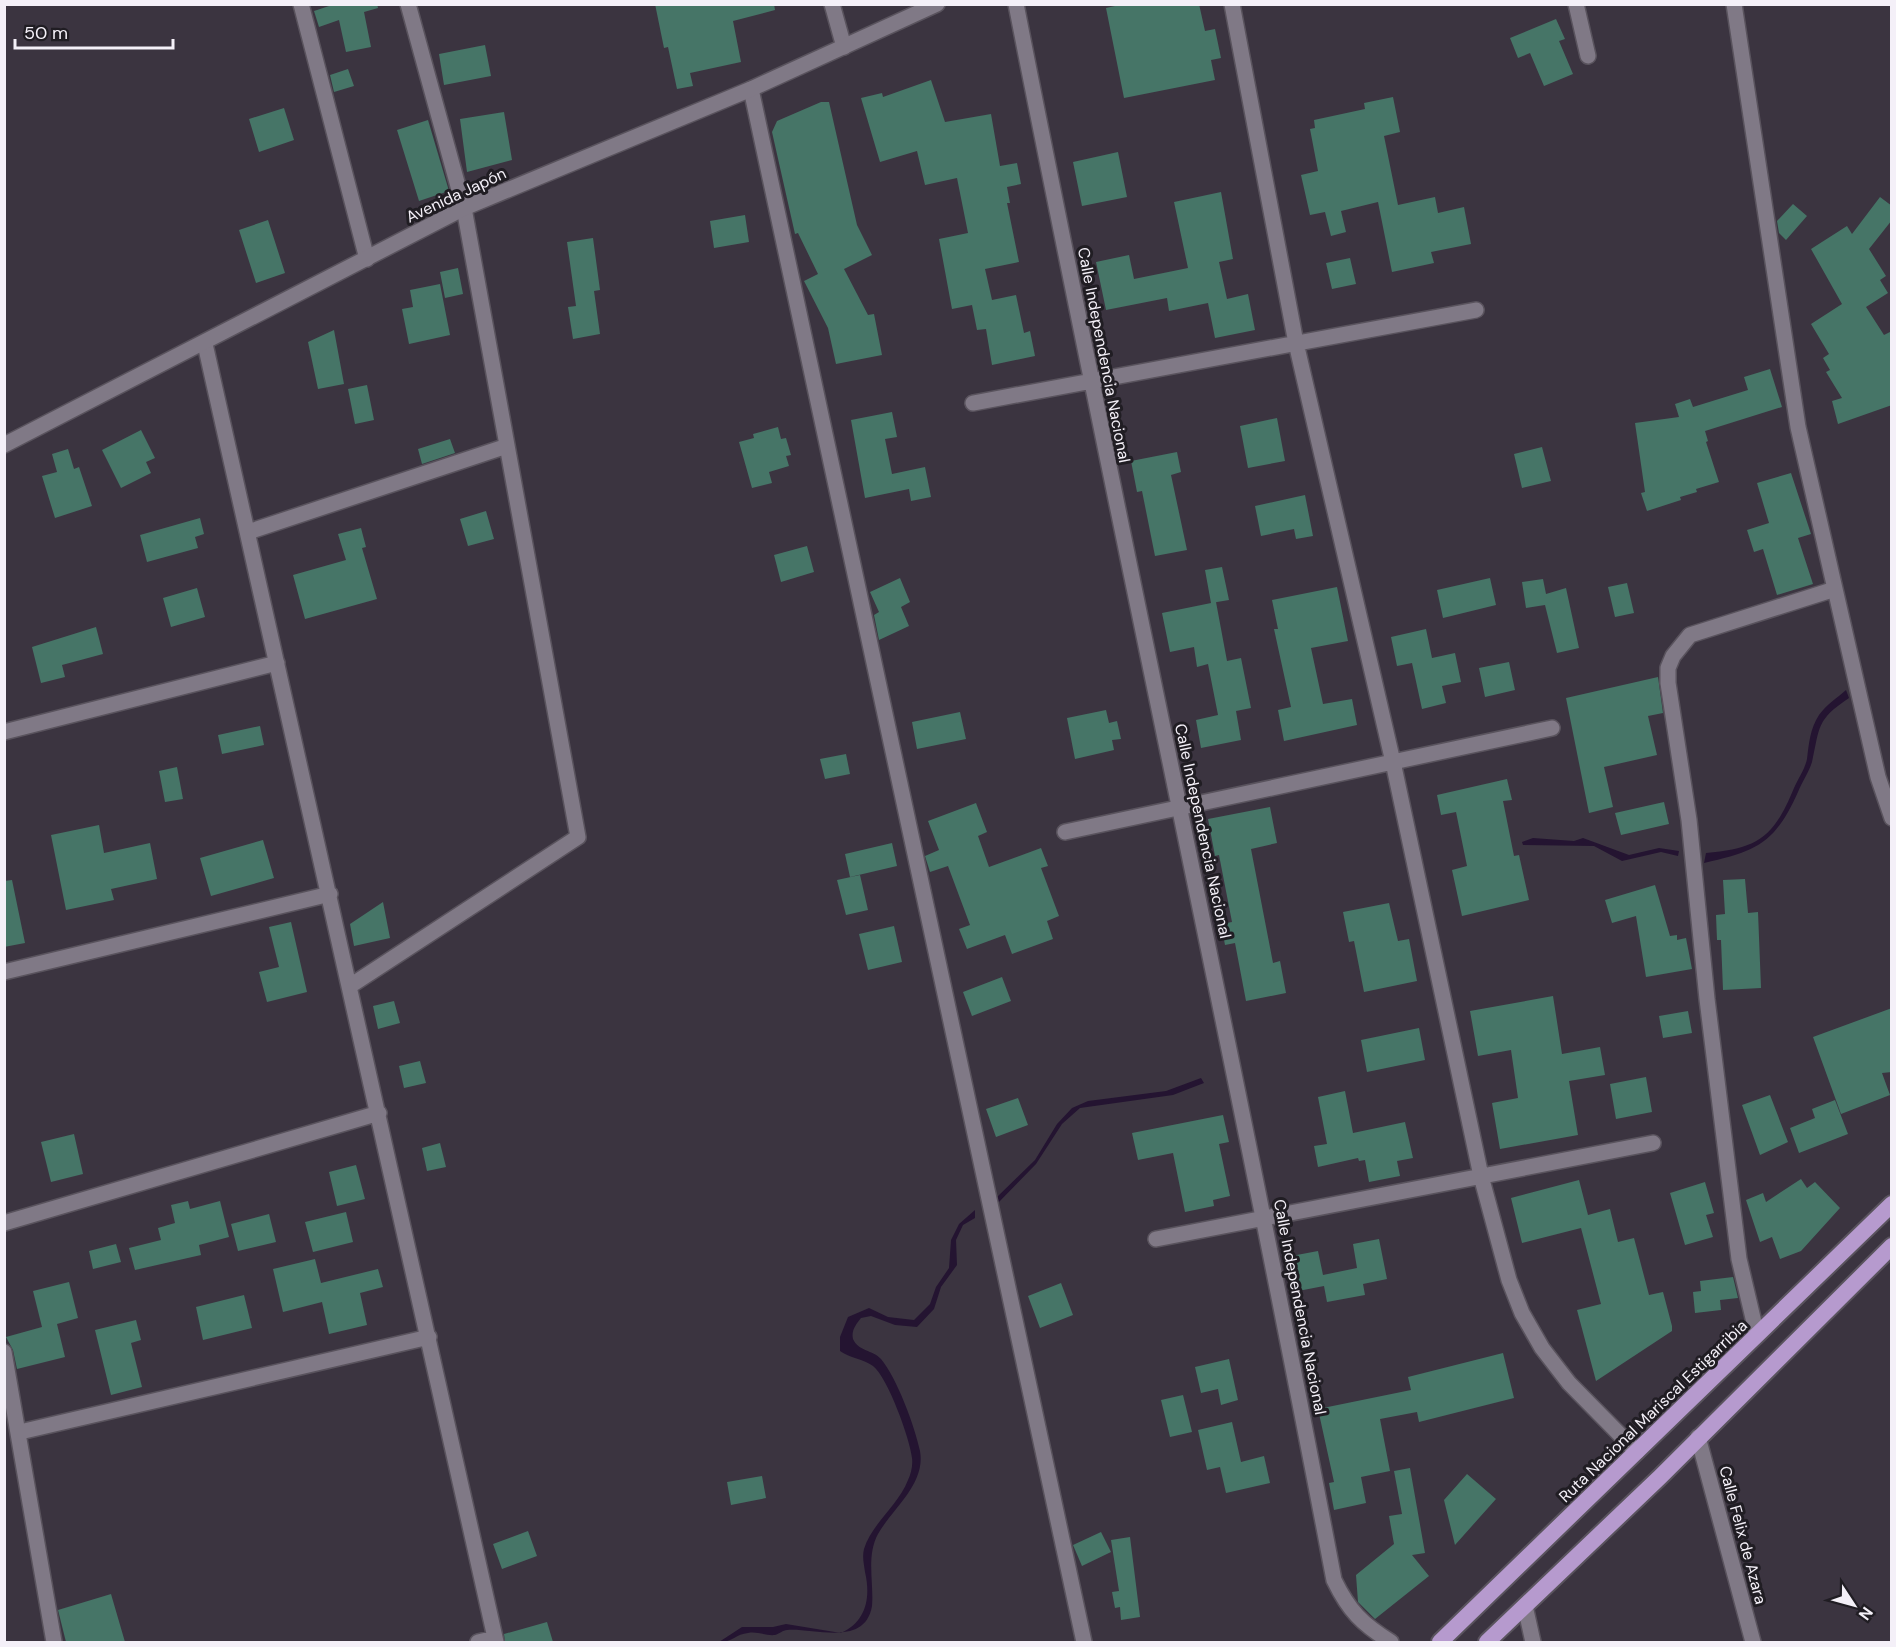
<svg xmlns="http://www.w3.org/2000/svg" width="1896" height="1647" font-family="'DM Sans',sans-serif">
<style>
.water{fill:#241431}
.building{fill:#467567}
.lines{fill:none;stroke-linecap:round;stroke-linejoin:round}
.minor-casing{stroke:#59535d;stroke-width:18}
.tertiary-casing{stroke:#59535d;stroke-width:18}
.trunk-casing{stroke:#59535d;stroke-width:20}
.minor{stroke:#807986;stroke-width:15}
.tertiary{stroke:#807986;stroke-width:15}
.trunk{stroke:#b69ace;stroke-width:16}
.labels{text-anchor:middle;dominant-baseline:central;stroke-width:6;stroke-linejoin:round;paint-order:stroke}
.street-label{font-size:16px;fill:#f4f0f8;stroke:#201d23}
</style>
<rect width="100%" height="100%" fill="#3b3440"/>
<path class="water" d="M 1846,690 L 1849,698 C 1816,720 1820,727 1812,762 C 1809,772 1802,782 1798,792 C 1775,843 1758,851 1704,863 L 1706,853 C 1758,849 1774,837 1794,788 C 1798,779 1805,769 1807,759 C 1809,743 1810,729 1819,715 C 1826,705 1837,698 1846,690 Z
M 1533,838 L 1574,841 L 1583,838 L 1629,855 L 1659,848 L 1679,851 L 1678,856 L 1661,852 L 1622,861 L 1594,846 L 1523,845 L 1522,842 Z
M 1201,1078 L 1204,1083 L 1173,1095 L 1080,1108 L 1062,1124 L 1036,1164 L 997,1204 L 996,1198 L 1035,1160 L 1057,1124 L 1072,1108 L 1088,1101 L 1166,1091 Z
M 975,1210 L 975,1218 L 963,1225 L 956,1240 L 957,1265 L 941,1287 L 934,1309 L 917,1327 L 895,1325 L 871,1316 L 861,1318 C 856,1324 851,1331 853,1339 C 858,1351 873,1350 881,1359 C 897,1378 915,1427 920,1451 C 926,1484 892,1509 878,1534 C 866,1556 874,1583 872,1606 C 865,1647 815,1628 787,1630 C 783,1630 779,1634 775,1635 C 766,1636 757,1631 748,1633 C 736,1634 731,1643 719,1642 L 742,1627 L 773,1627 L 786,1624 L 841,1633 C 866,1622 871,1598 865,1572 C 864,1564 862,1557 864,1549 C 872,1523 898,1506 908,1480 C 911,1474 913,1465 912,1458 C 910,1439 888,1378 873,1366 C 864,1359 849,1358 840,1351 L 840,1337 L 848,1317 L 869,1308 L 888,1317 L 914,1320 L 930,1304 L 936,1287 L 949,1268 L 951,1240 L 959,1224 Z"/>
<path class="building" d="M 335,4 L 377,4 L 378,8 L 364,12 L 371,47 L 346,52 L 339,20 L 319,27 L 314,11 Z
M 655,4 L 774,4 L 775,10 L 733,21 L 741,62 L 690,73 L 693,86 L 677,89 L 668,47 L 664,48 Z
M 1124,4 L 1199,4 L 1205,31 L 1215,29 L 1221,58 L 1211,60 L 1215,80 L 1124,98 L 1106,8 Z
M 1556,19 L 1565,39 L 1559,41 L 1573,74 L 1544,86 L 1530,53 L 1518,58 L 1510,38 Z
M 485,45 L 491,76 L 444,85 L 439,54 Z
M 348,69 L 354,86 L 334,92 L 330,75 Z
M 931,80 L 945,122 L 991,114 L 1000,166 L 1017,163 L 1021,184 L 1007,187 L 1010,203 L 1007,203 L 1019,262 L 985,269 L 992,300 L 1016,295 L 1024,333 L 1030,331 L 1035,356 L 992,365 L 986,329 L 977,330 L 972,305 L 952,309 L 939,239 L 968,233 L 957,178 L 925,185 L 917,151 L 880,162 L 861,98 L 882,93 L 883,97 Z
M 1393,97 L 1400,132 L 1384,136 L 1398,205 L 1435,197 L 1438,213 L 1464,207 L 1471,244 L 1431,252 L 1434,263 L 1392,272 L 1378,202 L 1341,211 L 1346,232 L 1331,236 L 1325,212 L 1310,215 L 1301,175 L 1318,171 L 1310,129 L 1315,128 L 1314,120 L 1365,109 L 1364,103 Z
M 821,102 L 829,102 L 857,225 L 872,255 L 844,269 L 868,315 L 874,314 L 882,355 L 836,364 L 828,328 L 804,281 L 818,274 L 798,233 L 795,234 L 772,132 L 777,121 Z
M 284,108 L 294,140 L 259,152 L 249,119 Z
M 504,112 L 512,160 L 467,172 L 460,119 Z
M 428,120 L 449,191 L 419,201 L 397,130 Z
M 1118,152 L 1127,197 L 1082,206 L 1073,162 Z
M 1221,192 L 1233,259 L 1219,262 L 1227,299 L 1248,294 L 1255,330 L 1215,338 L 1208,303 L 1169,311 L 1167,298 L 1106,310 L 1096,262 L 1129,255 L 1134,279 L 1188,268 L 1174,202 Z
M 1880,197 L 1892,206 L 1892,220 L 1869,249 L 1886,276 L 1880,280 L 1888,293 L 1866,307 L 1884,335 L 1892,331 L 1892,405 L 1838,424 L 1832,401 L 1842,398 L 1826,372 L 1830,370 L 1823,358 L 1829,354 L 1811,324 L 1842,304 L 1811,249 L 1847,226 L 1852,234 Z
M 1793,204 L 1807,216 L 1786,240 L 1779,233 L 1777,221 Z
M 745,215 L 749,242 L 714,248 L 710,221 Z
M 268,220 L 285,273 L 256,283 L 239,230 Z
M 593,238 L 600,290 L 594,291 L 600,334 L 573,339 L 568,307 L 576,306 L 567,242 Z
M 1350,258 L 1356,284 L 1332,289 L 1326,263 Z
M 458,268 L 463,294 L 445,298 L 440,272 Z
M 440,284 L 450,335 L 409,344 L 402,309 L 413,307 L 410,290 Z
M 334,330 L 344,384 L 318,389 L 308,342 Z
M 1770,369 L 1782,407 L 1705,431 L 1708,441 L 1706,442 L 1719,482 L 1696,489 L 1697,492 L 1680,497 L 1681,500 L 1647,511 L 1641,493 L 1645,492 L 1635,423 L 1679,417 L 1675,404 L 1690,399 L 1693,407 L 1748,390 L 1744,377 Z
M 367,385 L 374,420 L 355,424 L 348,389 Z
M 892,412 L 897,437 L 885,439 L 892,474 L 925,467 L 931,497 L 911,501 L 909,489 L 865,498 L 851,420 Z
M 1277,418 L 1285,461 L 1248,468 L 1240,426 Z
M 778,427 L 781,439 L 786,438 L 791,455 L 786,456 L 789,466 L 769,472 L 772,483 L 752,488 L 739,442 L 754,438 L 753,434 Z
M 141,430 L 155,458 L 146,462 L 151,473 L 121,488 L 102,450 Z
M 450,439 L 455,453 L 422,464 L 418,449 Z
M 1542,447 L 1551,481 L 1522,488 L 1514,454 Z
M 68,449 L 74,469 L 79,467 L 92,506 L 55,518 L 42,476 L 57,472 L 52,454 Z
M 1177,452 L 1181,472 L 1171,475 L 1187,550 L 1155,556 L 1142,491 L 1137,492 L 1131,461 Z
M 1791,473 L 1811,534 L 1798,538 L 1813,584 L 1777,595 L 1763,549 L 1754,552 L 1747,530 L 1769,523 L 1757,483 Z
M 1305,495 L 1313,536 L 1296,539 L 1294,529 L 1261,536 L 1255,506 Z
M 486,511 L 494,539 L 468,546 L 460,519 Z
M 200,518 L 204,534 L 195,537 L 198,548 L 147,562 L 140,535 Z
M 361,528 L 366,547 L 362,548 L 377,599 L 305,619 L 293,575 L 346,560 L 338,534 Z
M 807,546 L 814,572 L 781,582 L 774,555 Z
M 1222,567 L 1229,600 L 1211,603 L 1205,570 Z
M 900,578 L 910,602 L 901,607 L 909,626 L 879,640 L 874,615 L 879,612 L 870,592 Z
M 1490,578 L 1496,605 L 1443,618 L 1437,590 Z
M 1543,579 L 1546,594 L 1566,588 L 1579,648 L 1557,653 L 1545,605 L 1526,608 L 1522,582 Z
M 1627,583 L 1634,613 L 1615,617 L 1608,587 Z
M 1337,587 L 1348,641 L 1311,648 L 1323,704 L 1352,699 L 1357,725 L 1284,741 L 1278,710 L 1291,707 L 1274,629 L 1278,629 L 1272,600 Z
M 197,588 L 205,617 L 171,627 L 163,598 Z
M 1216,602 L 1227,661 L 1241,658 L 1251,708 L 1236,711 L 1241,740 L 1201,748 L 1196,720 L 1218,715 L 1208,664 L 1197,667 L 1194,647 L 1170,652 L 1162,613 Z
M 96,627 L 103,654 L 62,665 L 65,677 L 41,683 L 32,647 Z
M 1426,629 L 1432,658 L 1455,653 L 1461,682 L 1442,686 L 1446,703 L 1422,709 L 1412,663 L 1397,666 L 1391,637 Z
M 1509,662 L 1515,690 L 1485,697 L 1479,668 Z
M 1658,677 L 1663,713 L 1648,716 L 1657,755 L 1604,767 L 1613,807 L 1589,813 L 1566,698 Z
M 1106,710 L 1109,723 L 1117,721 L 1121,739 L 1112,740 L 1114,750 L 1075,759 L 1067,718 Z
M 960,712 L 966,739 L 917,749 L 912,722 Z
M 260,726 L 264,745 L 222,754 L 218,735 Z
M 846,754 L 850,774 L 825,779 L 820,759 Z
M 177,767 L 183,799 L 165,802 L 159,771 Z
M 1507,779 L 1512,800 L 1503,801 L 1514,856 L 1519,855 L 1529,900 L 1462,916 L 1452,870 L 1467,866 L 1456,812 L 1441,815 L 1437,795 Z
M 1664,802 L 1669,824 L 1621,835 L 1615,813 Z
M 976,803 L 987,832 L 978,836 L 989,867 L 1041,848 L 1048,866 L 1041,868 L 1059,916 L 1047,921 L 1053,939 L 1012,954 L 1005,935 L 967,949 L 959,929 L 970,925 L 948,866 L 930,872 L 925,856 L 939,850 L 928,821 Z
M 1270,807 L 1277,843 L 1251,849 L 1273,963 L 1280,961 L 1286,993 L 1246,1001 L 1235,943 L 1225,945 L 1221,924 L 1232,922 L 1219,855 L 1215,856 L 1208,819 Z
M 99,825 L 104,853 L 150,843 L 157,879 L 111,889 L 114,900 L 66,910 L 51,835 Z
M 263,840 L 274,878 L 211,896 L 200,858 Z
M 892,843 L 897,866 L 850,877 L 845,854 Z
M 860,875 L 868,910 L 846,915 L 837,880 Z
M 1745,879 L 1748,913 L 1758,912 L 1761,988 L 1723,990 L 1721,940 L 1717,940 L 1716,915 L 1725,914 L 1723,880 Z
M 12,880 L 25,943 L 4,947 L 4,881 Z
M 1655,885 L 1670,936 L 1677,935 L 1677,940 L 1686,938 L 1692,969 L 1646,977 L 1636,916 L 1612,923 L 1605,900 Z
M 383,902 L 390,938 L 354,946 L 350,924 Z
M 1389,903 L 1398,941 L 1409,939 L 1417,981 L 1364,992 L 1354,941 L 1349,942 L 1343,912 Z
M 291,922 L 307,992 L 267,1002 L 259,972 L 279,967 L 269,927 Z
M 894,926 L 902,962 L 868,970 L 859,934 Z
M 1002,977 L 1011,1001 L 972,1016 L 963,992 Z
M 1553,996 L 1562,1054 L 1600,1047 L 1605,1075 L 1569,1081 L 1578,1135 L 1500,1149 L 1492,1103 L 1518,1098 L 1511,1050 L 1478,1056 L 1470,1011 Z
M 394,1001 L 400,1023 L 378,1029 L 373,1006 Z
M 1892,1008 L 1892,1072 L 1882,1073 L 1890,1095 L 1841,1114 L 1813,1037 Z
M 1688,1011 L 1692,1033 L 1663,1038 L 1659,1016 Z
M 1419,1028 L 1425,1060 L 1367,1072 L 1361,1040 Z
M 420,1061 L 426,1083 L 404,1088 L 399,1066 Z
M 1646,1077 L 1652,1112 L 1616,1119 L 1610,1084 Z
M 1345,1091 L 1353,1133 L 1405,1122 L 1413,1158 L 1397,1161 L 1400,1176 L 1369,1182 L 1365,1160 L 1359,1161 L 1358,1158 L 1318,1167 L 1314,1146 L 1327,1144 L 1318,1097 Z
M 1770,1095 L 1788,1142 L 1760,1155 L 1742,1105 Z
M 1018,1098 L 1028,1125 L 996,1137 L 986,1109 Z
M 1835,1100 L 1848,1134 L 1799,1153 L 1790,1128 L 1815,1118 L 1812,1109 Z
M 1223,1115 L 1229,1142 L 1219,1144 L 1230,1196 L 1213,1200 L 1214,1206 L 1185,1212 L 1173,1153 L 1138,1160 L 1132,1133 Z
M 74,1134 L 83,1174 L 51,1182 L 41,1142 Z
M 440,1143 L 446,1167 L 427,1171 L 422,1148 Z
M 356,1165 L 365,1199 L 337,1206 L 329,1172 Z
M 1801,1179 L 1807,1188 L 1815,1182 L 1840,1208 L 1801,1251 L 1780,1259 L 1772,1237 L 1760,1242 L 1746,1200 L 1763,1193 L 1766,1202 Z
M 1579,1180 L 1588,1215 L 1610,1209 L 1618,1242 L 1634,1238 L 1649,1295 L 1663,1292 L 1672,1326 L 1672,1331 L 1596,1381 L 1577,1310 L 1601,1304 L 1581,1228 L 1522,1243 L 1511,1198 Z
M 1705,1182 L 1714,1213 L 1706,1215 L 1713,1237 L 1685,1245 L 1670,1193 Z
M 188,1201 L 190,1209 L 220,1201 L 229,1237 L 199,1245 L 201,1255 L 135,1270 L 129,1248 L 161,1240 L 158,1228 L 175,1223 L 171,1205 Z
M 346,1212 L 353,1242 L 313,1252 L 305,1222 Z
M 269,1214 L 276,1242 L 238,1251 L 231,1224 Z
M 1379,1239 L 1387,1279 L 1363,1284 L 1365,1295 L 1327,1302 L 1324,1286 L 1293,1292 L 1286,1257 L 1318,1251 L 1323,1275 L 1357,1268 L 1353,1244 Z
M 116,1244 L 121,1262 L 93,1269 L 89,1251 Z
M 315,1259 L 321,1283 L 378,1269 L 383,1287 L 360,1293 L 367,1325 L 329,1334 L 322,1302 L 283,1312 L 273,1269 Z
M 1733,1277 L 1738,1298 L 1720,1300 L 1721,1310 L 1695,1313 L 1693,1292 L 1701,1291 L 1700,1281 Z
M 69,1282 L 78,1318 L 57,1324 L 65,1357 L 17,1369 L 13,1350 L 6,1337 L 42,1327 L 33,1291 Z
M 1061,1283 L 1073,1315 L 1040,1328 L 1028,1296 Z
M 244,1295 L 252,1328 L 203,1340 L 196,1307 Z
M 136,1320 L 141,1340 L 131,1343 L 142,1387 L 111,1395 L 95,1330 Z
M 1503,1353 L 1514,1398 L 1419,1422 L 1417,1412 L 1380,1419 L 1390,1471 L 1361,1477 L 1366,1503 L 1334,1510 L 1329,1483 L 1334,1482 L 1318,1409 L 1411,1390 L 1408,1377 Z
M 1229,1359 L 1238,1400 L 1221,1405 L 1218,1389 L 1201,1393 L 1195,1367 Z
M 1183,1395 L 1192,1432 L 1170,1437 L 1161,1400 Z
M 1232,1422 L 1241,1462 L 1264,1456 L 1270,1483 L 1226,1493 L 1220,1467 L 1207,1470 L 1198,1430 Z
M 1410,1468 L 1425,1553 L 1412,1555 L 1429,1576 L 1375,1619 L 1358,1602 L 1356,1575 L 1394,1544 L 1389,1516 L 1402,1514 L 1394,1471 Z
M 1467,1474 L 1496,1499 L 1455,1545 L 1444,1500 Z
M 762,1476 L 766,1498 L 731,1505 L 727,1482 Z
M 528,1531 L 537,1556 L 502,1569 L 493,1544 Z
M 1101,1532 L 1111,1552 L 1082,1566 L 1073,1545 Z
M 1130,1537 L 1140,1617 L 1121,1620 L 1120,1607 L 1115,1608 L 1112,1592 L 1119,1591 L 1111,1540 Z
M 111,1594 L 125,1642 L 66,1642 L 58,1610 Z
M 547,1622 L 553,1642 L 505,1642 L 504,1634 Z"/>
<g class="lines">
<defs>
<path id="minor" d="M 301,4 L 367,259
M 832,4 L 844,47
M 1016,4 C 1119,530 1234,1053 1334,1580 C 1349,1611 1362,1624 1391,1642
M 1232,4 L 1296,343 L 1393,762 L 1481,1176 L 1509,1280 L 1522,1313 L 1542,1348 L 1569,1383 L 1637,1452
M 1576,4 L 1588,56
M 1734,4 L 1798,427 L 1878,777 L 1892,818
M 751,89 L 1084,1642
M 205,344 L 496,1642
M 973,403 L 1476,310
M 248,532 L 507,446
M 4,732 L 277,663
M 1065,832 L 1552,728
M 4,972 L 330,894
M 350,986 L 578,837 L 464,208 L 408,4
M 4,1223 L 379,1113
M 1156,1239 L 1653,1143
M 1757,1335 L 1739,1259 L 1707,999 L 1689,820 L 1668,683 L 1668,668 L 1673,656 L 1690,635 L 1835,589
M 4,1352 L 54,1642
M 20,1432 L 429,1337
M 1698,1437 L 1753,1642
M 1525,1606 L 1533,1642
M 478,1642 L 495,1638"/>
<path id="tertiary" d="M 4,445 L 464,208 L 751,89 L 937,4"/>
<path id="trunk" d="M 1440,1642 L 1892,1204
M 1487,1642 L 1660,1477 L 1892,1246"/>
</defs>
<use href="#minor" class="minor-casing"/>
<use href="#tertiary" class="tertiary-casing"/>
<use href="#trunk" class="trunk-casing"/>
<use href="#minor" class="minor"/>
<use href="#tertiary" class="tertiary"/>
<use href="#trunk" class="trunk"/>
</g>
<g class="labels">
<g class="street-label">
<text transform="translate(456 195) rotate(-25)">Avenida Japón</text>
<text transform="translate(1104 355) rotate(79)">Calle Independencia Nacional</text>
<text transform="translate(1203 831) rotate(78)">Calle Independencia Nacional</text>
<text transform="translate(1300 1307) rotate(79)">Calle Independencia Nacional</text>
<text transform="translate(1653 1411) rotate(-44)">Ruta Nacional Mariscal Estigarribia</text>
<text transform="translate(1743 1535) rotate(75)">Calle Felix de Azara</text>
</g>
</g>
<rect width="1896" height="1647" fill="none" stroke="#f4f0f8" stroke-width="12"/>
<g transform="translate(1854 1605) rotate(126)" stroke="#201d23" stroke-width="4.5" paint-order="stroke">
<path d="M0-4.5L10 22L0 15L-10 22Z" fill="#f4f0f8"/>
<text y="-9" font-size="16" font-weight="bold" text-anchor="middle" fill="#f4f0f8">N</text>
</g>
<path d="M15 39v9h158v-9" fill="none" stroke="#f4f0f8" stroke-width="3"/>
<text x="24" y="39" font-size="18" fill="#f4f0f8" stroke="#201d23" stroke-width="4.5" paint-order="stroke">50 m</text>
</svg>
